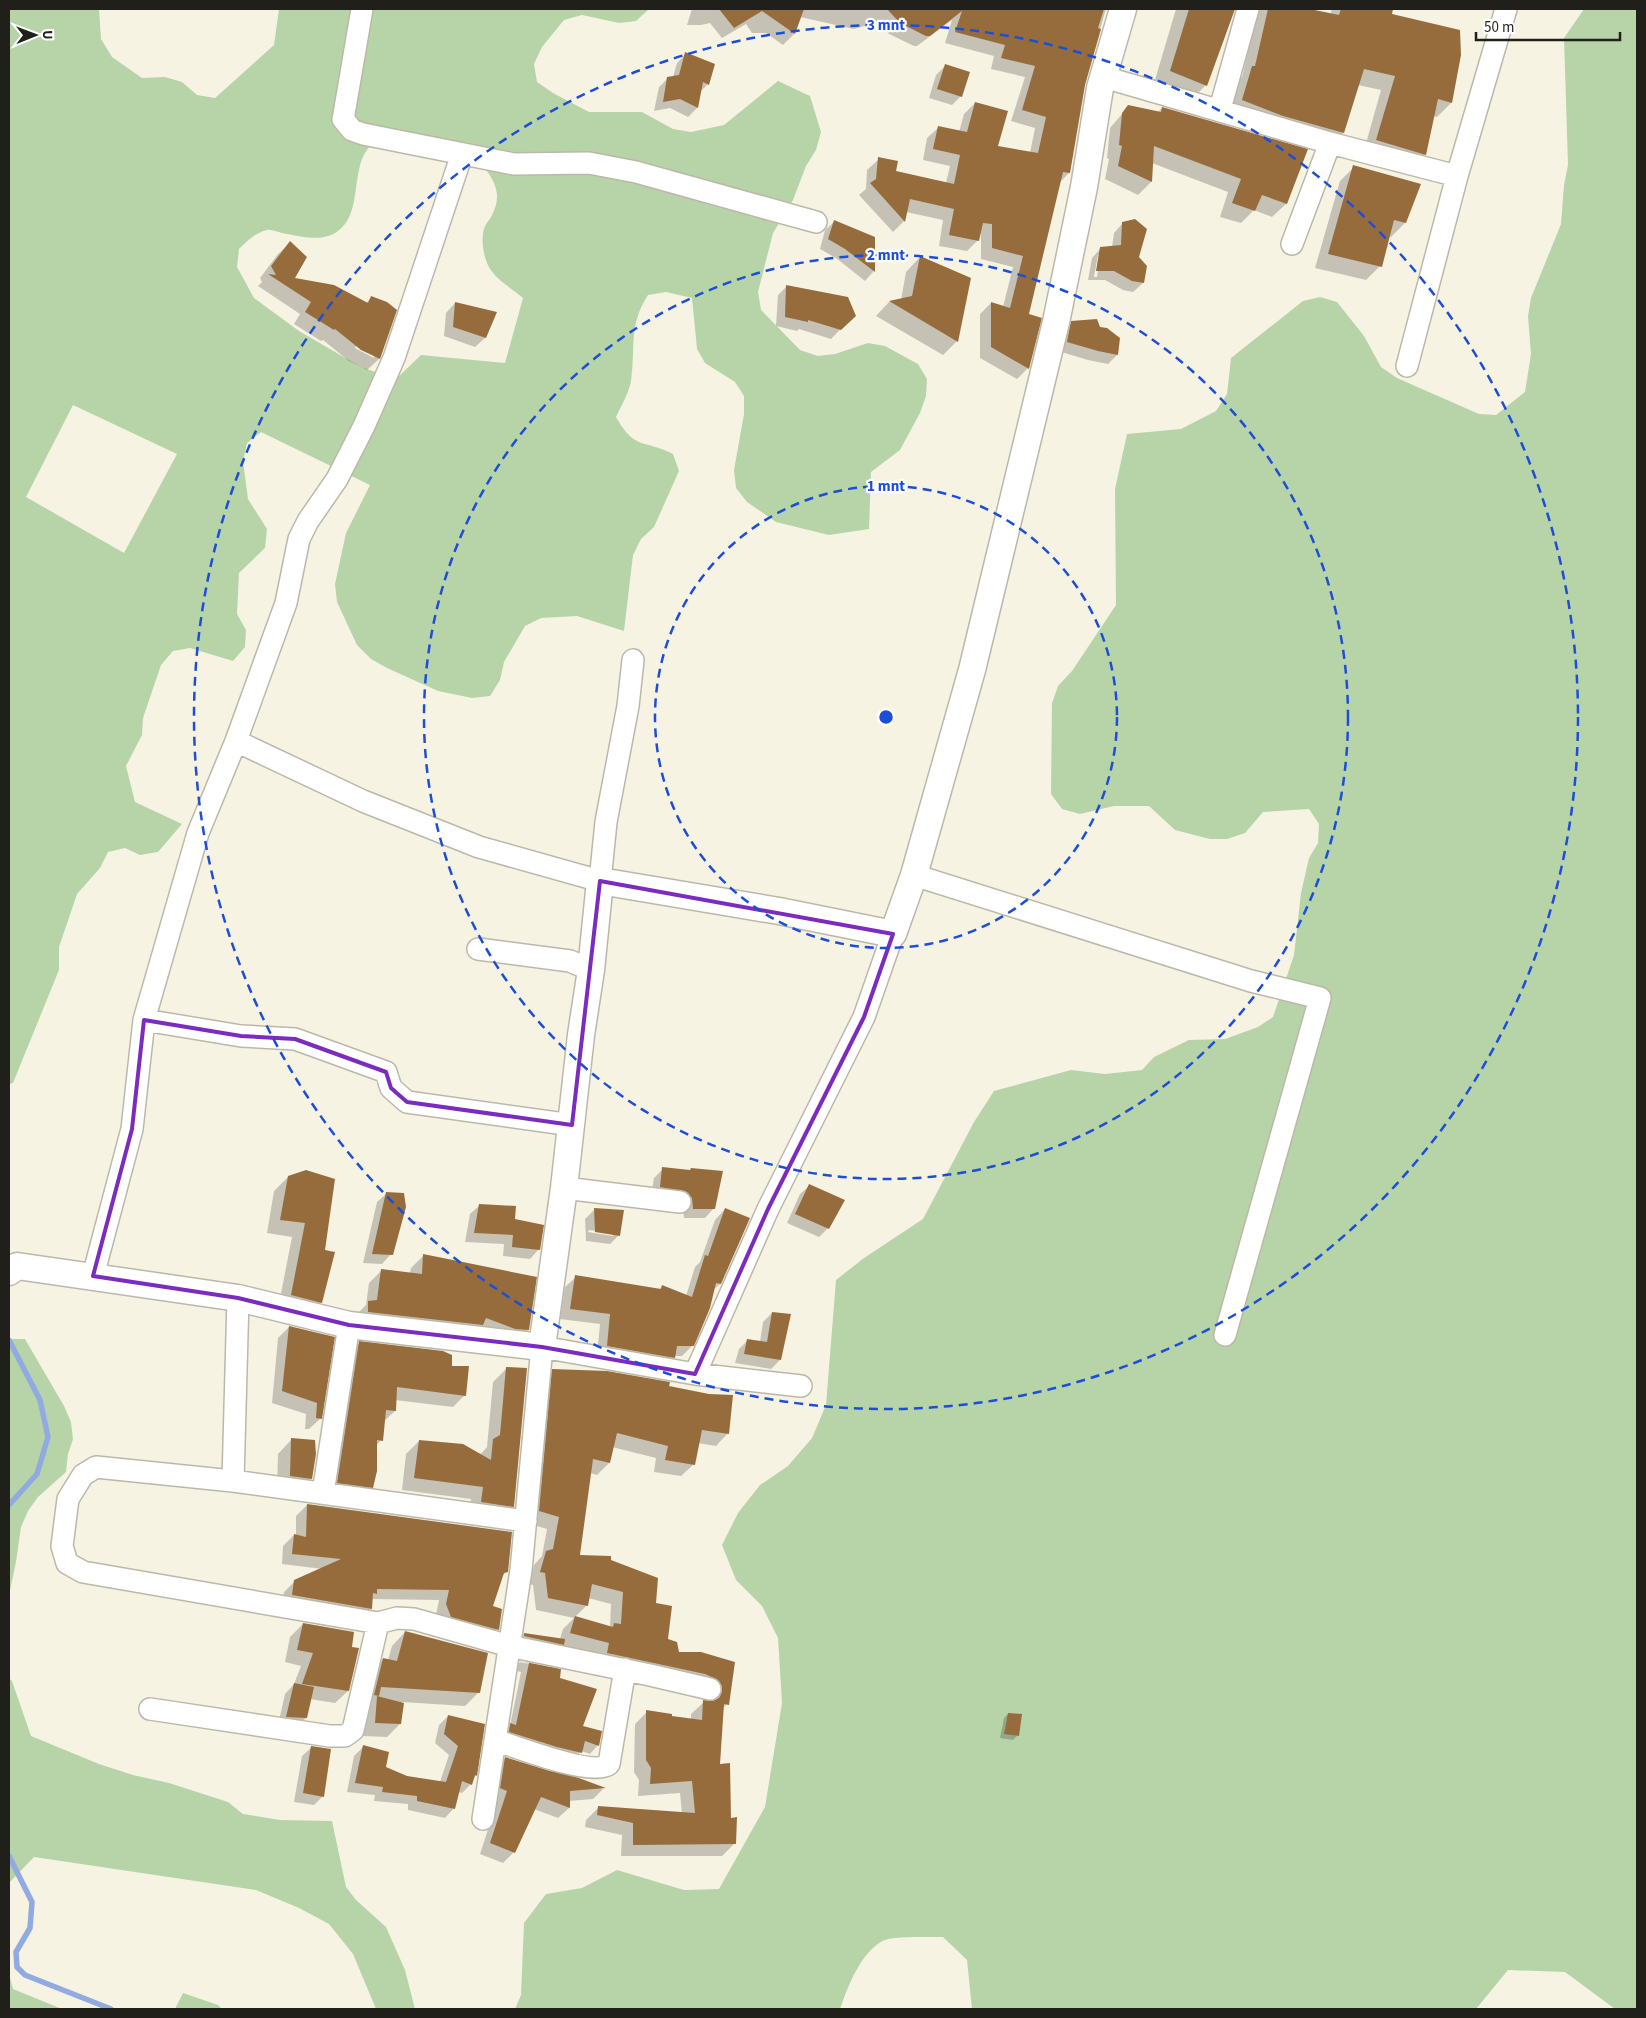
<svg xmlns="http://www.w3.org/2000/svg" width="1646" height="2018" font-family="'Source Sans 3',sans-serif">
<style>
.green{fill:#b6d4a8;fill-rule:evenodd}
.shadow{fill:#0003;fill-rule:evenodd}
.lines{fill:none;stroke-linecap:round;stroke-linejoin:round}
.stream{stroke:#91aae0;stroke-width:5.5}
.building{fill:#966c3d}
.minor-casing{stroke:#bcb8a9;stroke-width:24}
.tertiary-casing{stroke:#bcb8a9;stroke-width:29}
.minor{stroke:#fff;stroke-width:21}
.tertiary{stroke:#fff;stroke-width:26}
.marked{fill:none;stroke:#7b2cbf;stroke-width:4;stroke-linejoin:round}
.ring{fill:none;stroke:#1d4ed8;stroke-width:2.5;stroke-dasharray:9 6}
.centre{fill:#1d4ed8;stroke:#fff;stroke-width:2.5}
.ring-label{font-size:15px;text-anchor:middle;font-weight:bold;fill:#1d4ed8;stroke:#fff;stroke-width:4.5;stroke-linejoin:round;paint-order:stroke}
</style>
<rect width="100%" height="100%" fill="#f7f3e3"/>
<path class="green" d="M 9,9 L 99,9 L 101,39 L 112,57 L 142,78 L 165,77 L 182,82 L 197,95 L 215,98 L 274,45 L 279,9 L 649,9 L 636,21 L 619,23 L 582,15 L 564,20 L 542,47 L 534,64 L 537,82 L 553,93 L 589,112 L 642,112 L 673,129 L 691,132 L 724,125 L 778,81 L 810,96 L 821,132 L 816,150 L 806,166 L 793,200 L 773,233 L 758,292 L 761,310 L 800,350 L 818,356 L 835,354 L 868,343 L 885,346 L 918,364 L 927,379 L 926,396 L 920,413 L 900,450 L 871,472 L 869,529 L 829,535 L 776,522 L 747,502 L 736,488 L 734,470 L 744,414 L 744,396 L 735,382 L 705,363 L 697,349 L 692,298 L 666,292 L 648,295 C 628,326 636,347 631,381 C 629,393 621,406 616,417 C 635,451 644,439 673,454 L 679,471 L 654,527 L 641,539 L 633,555 L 624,631 L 577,616 L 541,618 L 525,626 L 504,662 L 500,680 L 490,696 L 472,698 L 438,691 L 387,668 L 371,659 L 357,645 L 337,602 L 335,584 L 346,533 L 370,485 L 261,432 L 247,443 L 243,461 L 248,499 L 267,529 L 265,548 L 239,573 L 237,614 L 246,630 L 245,647 L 233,661 L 190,648 L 173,651 L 161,665 L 143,718 L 142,735 L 126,766 L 135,802 L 182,824 L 158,852 L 140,855 L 125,848 L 108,852 L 100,868 L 77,894 L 59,947 L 59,970 L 13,1083 L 9,1084 ZM 382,138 L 483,166 C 496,182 502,196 492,215 C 490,220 485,224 484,229 C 481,239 483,253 487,263 C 493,278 511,288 523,298 L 505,363 L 421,355 L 396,379 L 361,367 L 299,331 L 254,298 L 237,267 L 239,249 C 247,241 255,233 267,230 C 271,229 277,232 282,233 C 299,236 322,243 338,231 C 362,214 351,171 367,150 C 370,145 377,142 382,138 ZM 73,405 L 177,454 L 124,553 L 26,497 Z
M 1584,9 L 1637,9 L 1637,2009 L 1615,2009 L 1565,1972 L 1508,1970 L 1476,2009 L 972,2009 L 967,1960 L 943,1937 C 931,1937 893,1936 885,1940 C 862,1949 847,1988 840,2009 L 515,2009 L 521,1995 L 524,1923 L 546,1894 L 582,1888 L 617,1870 L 684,1890 L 719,1889 L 765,1807 L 782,1703 L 778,1638 L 762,1606 L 736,1580 L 722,1545 L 738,1513 L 760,1485 L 788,1466 L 812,1438 L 826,1405 L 836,1280 L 864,1258 L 923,1219 L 974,1122 L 994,1091 L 1071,1070 L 1105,1074 L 1142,1070 L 1154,1057 L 1189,1040 L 1225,1039 L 1258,1027 L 1273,1017 L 1294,955 L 1301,893 L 1309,858 L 1318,843 L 1319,824 L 1309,809 L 1263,812 L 1245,833 L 1227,839 L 1210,839 L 1175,830 L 1149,806 L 1114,806 L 1080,814 L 1062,809 L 1051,794 L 1052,703 L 1058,686 L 1072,671 L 1116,605 L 1115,489 L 1127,434 L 1181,429 L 1216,411 L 1227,394 L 1231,358 L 1303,301 L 1320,297 L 1337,302 L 1364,336 L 1381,367 L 1397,378 L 1479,414 L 1496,415 L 1525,392 L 1531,354 L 1528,316 L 1531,298 L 1561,224 L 1564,185 L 1568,165 L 1564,38 Z
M 9,1339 L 25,1339 L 64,1406 L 71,1422 L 73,1439 L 68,1454 L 66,1472 L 38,1497 L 28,1511 L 21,1527 L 16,1562 L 9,1595 Z
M 9,1678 L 12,1681 L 31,1736 L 99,1764 L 133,1775 L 169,1783 L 228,1802 L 243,1814 L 280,1820 L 332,1821 L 346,1887 L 356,1900 L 386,1927 L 405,1970 L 415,2009 L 376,2009 L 353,1954 L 329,1924 L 299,1908 L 256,1890 L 34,1857 L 9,1883 Z
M 9,1974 L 13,1989 L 62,2009 L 9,2009 Z
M 183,1993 L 218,2005 L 222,2009 L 175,2009 Z"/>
<path class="shadow" d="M 692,9 L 1106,9 L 1084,84 L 1069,173 L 1059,183 L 1028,315 L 1028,368 L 1017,379 L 980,358 L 980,314 L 991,303 L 1003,307 L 1013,267 L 981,259 L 981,232 L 978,240 L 967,251 L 939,246 L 943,220 L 906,212 L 904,221 L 893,232 L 859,195 L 866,189 L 867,170 L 879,159 L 895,172 L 946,183 L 950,166 L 923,160 L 927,138 L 939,127 L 959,132 L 964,114 L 975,103 L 997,147 L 1030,153 L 1035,128 L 1011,121 L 1025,77 L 991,69 L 994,56 L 945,43 L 952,20 L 917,46 L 914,46 L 889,34 L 878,22 L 854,29 L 800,17 L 794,34 L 783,45 L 766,33 L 752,33 L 746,24 L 722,38 L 710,23 L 701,25 L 687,25 Z
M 1176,9 L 1233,9 L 1206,85 L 1187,104 L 1152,90 Z
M 1258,9 L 1302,9 L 1294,42 L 1330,15 L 1332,9 L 1392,9 L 1390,15 L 1451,103 L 1437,117 L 1433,116 L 1425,154 L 1411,168 L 1363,154 L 1381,90 L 1358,85 L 1343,133 L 1329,147 L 1228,114 L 1238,81 L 1242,77 Z
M 686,54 L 708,84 L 700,92 L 697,108 L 688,117 L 670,108 L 654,111 L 659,87 L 668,78 L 673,77 L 677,63 Z
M 945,66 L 961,96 L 952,105 L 929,98 L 936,75 Z
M 1128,107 L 1158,112 L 1162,108 L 1306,150 L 1286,204 L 1272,217 L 1254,210 L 1241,223 L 1220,217 L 1228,192 L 1152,163 L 1151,182 L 1138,195 L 1105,179 L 1109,159 L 1107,158 L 1110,128 Z
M 1354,167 L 1405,223 L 1391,237 L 1389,236 L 1380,266 L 1366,280 L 1315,268 L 1340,181 Z
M 835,221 L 874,238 L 873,272 L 865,281 L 836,258 L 820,249 L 825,230 Z
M 1123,223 L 1143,283 L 1133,292 L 1123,290 L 1105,280 L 1088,280 L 1092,258 L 1101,248 L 1112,247 L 1114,233 ZM 1098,255 L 1100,255 L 1097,277 L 1094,277 Z
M 290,243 L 293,279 L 366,303 L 372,297 L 395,311 L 379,359 L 367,370 L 349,361 L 323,340 L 321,341 L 294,324 L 300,314 L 258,286 L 262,282 L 260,278 L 278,254 ZM 356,346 L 374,355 L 374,358 L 355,348 Z
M 920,257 L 957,341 L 943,355 L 876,316 L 889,302 L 901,300 L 906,272 Z
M 787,286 L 854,315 L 831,339 L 799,329 L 797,331 L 776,326 L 778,295 Z
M 455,303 L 496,313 L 485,338 L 475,347 L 444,336 L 446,313 Z
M 1072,322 L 1099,328 L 1117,355 L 1108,364 L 1088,360 L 1058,351 L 1063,332 Z
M 663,1169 L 714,1208 L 705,1218 L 684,1218 L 683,1207 L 651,1196 L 654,1178 Z
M 288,1177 L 323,1251 L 321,1302 L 307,1317 L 278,1309 L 292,1237 L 267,1233 L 274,1191 Z
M 810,1185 L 828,1228 L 819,1237 L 787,1223 L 800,1194 Z
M 387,1193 L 391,1254 L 382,1264 L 363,1263 L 377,1202 Z
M 480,1205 L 513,1220 L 539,1249 L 530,1259 L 503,1256 L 504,1244 L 465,1242 L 470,1214 Z
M 725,1209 L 720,1284 L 713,1290 L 693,1345 L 682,1356 L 674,1356 L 663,1368 L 597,1356 L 600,1324 L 560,1319 L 565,1287 L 576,1277 L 659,1290 L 662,1286 L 686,1296 L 695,1267 L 700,1262 L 715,1220 Z
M 594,1210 L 619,1235 L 610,1244 L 586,1241 L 585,1219 ZM 589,1230 L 613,1233 L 613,1236 L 588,1232 Z
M 424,1255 L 528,1330 L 515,1343 L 356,1315 L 366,1305 L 369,1283 L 382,1270 L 410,1273 L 411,1268 Z
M 772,1313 L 780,1360 L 771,1369 L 735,1363 L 739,1349 L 748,1340 L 760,1342 L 763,1322 Z
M 289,1327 L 333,1338 L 321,1418 L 309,1429 L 305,1429 L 306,1414 L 272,1403 L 278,1338 Z
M 360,1343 L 450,1367 L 465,1395 L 453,1407 L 395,1400 L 395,1411 L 383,1422 L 381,1440 L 376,1446 L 372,1487 L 360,1499 L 326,1494 L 348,1354 Z
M 506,1369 L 513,1506 L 500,1519 L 469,1515 L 471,1499 L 402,1490 L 406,1454 L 419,1441 L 480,1455 L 487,1447 L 493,1382 Z
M 553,1370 L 667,1387 L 728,1433 L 716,1446 L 698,1443 L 694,1464 L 681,1476 L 654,1472 L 656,1458 L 612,1447 L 609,1463 L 597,1475 L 590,1473 L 579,1556 L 609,1561 L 654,1604 L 666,1640 L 678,1653 L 734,1663 L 727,1704 L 722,1709 L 719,1766 L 734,1844 L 722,1856 L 621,1856 L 622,1835 L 585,1827 L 586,1820 L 599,1807 L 682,1814 L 680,1793 L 638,1796 L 639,1780 L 634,1772 L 635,1724 L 647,1712 L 671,1718 L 691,1720 L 691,1714 L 704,1702 L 710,1702 L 710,1699 L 598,1655 L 561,1646 L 554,1653 L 515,1644 L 524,1634 L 560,1639 L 563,1629 L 574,1618 L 536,1610 L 533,1585 L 529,1584 L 534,1565 L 542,1556 L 547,1529 L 527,1523 L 541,1383 ZM 588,1598 L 611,1604 L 610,1627 L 575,1617 L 587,1605 Z
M 292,1439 L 311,1479 L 297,1493 L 277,1490 L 278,1454 Z
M 307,1505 L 507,1571 L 502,1576 L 491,1607 L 497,1629 L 487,1640 L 436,1615 L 439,1600 L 371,1599 L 371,1609 L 360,1619 L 282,1606 L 284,1592 L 295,1581 L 323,1569 L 282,1564 L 283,1546 L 294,1535 L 296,1536 L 296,1516 Z
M 303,1624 L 348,1691 L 335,1703 L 310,1699 L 306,1718 L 296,1727 L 278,1725 L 285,1694 L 294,1684 L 301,1666 L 285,1662 L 290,1637 Z
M 405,1632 L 478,1693 L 465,1706 L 402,1702 L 400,1724 L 387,1737 L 362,1736 L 370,1672 L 383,1659 L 388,1660 L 392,1646 Z
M 520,1662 L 560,1670 L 558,1679 L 581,1727 L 598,1745 L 590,1754 L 581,1751 L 572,1761 L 502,1733 L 510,1726 L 521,1672 L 513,1670 Z
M 1008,1714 L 1017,1736 L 1013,1740 L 1000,1738 L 1004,1718 Z
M 448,1716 L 476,1775 L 471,1784 L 462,1793 L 458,1792 L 454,1808 L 445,1818 L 408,1810 L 408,1804 L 374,1801 L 375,1795 L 347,1792 L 354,1756 L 363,1747 L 385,1768 L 406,1777 L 440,1782 L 449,1755 L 435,1743 L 439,1725 Z
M 312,1747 L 323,1796 L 314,1805 L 294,1802 L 302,1756 Z
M 505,1758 L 603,1789 L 593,1799 L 569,1801 L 569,1808 L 558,1818 L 534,1809 L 514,1852 L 503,1863 L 480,1854 L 497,1802 L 490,1799 L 495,1769 Z"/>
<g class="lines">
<path class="stream" d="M 9,1340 L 40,1400 L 48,1437 L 37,1474 L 9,1505
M 9,1856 L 32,1902 L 30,1928 L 16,1952 L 17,1967 L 25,1975 L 111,2009"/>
</g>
<path class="building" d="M 719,9 L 804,9 L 795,34 L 762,11 L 734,28 Z
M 887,9 L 1104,9 L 1098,28 L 1101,29 L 1085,85 L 1070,173 L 1063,172 L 1029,314 L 1042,318 L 1029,369 L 991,347 L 991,302 L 1010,308 L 1023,256 L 992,248 L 992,224 L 983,223 L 979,241 L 949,235 L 954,209 L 910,199 L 905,222 L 870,183 L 876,179 L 878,157 L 898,161 L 896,171 L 954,184 L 960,155 L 933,149 L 938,126 L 967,132 L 975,102 L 1008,111 L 998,146 L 1038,153 L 1046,117 L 1022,110 L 1035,66 L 1001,58 L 1005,45 L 955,32 L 962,11 L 930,36 L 926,36 L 900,23 Z
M 1189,9 L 1235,9 L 1207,86 L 1170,71 Z
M 1268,9 L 1310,9 L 1339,15 L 1341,9 L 1393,9 L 1392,14 L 1460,30 L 1461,55 L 1452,103 L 1438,99 L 1426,155 L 1376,140 L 1395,76 L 1364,69 L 1344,133 L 1283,116 L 1242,100 L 1252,66 L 1255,66 Z
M 685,52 L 715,64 L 709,85 L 703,82 L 698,108 L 680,99 L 663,102 L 667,77 L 679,75 Z
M 945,64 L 970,72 L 962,97 L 937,89 Z
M 1128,105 L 1161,112 L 1162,107 L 1308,149 L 1287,204 L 1262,195 L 1255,211 L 1232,203 L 1241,179 L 1154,146 L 1152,182 L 1118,166 L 1122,146 L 1119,145 L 1122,113 Z
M 1353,165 L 1421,184 L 1406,223 L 1394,220 L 1382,267 L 1328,254 Z
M 1135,219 L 1147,229 L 1139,257 L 1147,266 L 1144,283 L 1132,281 L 1114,271 L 1096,271 L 1100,247 L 1121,245 L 1122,222 Z
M 834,220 L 875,237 L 875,272 L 845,249 L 828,239 Z
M 290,241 L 307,257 L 295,278 L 334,285 L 368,303 L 371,296 L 387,302 L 397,310 L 380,359 L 361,350 L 335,329 L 334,330 L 305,312 L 311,302 L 268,274 L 276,275 L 271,266 Z
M 920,256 L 971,278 L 958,342 L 889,301 L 912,296 Z
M 786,285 L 848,297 L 856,316 L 841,330 L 808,320 L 808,322 L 785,317 Z
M 455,302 L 497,312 L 486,338 L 453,327 Z
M 1097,319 L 1100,327 L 1107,328 L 1120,338 L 1118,355 L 1098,351 L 1067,342 L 1071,321 Z
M 662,1167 L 690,1170 L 691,1168 L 723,1171 L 715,1209 L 693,1209 L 692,1198 L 687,1192 L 660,1187 Z
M 306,1170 L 335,1179 L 325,1250 L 335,1252 L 322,1303 L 291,1295 L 305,1223 L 280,1220 L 288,1176 Z
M 809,1184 L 845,1200 L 829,1229 L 795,1214 Z
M 386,1192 L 404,1193 L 406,1207 L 393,1255 L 372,1254 Z
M 479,1204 L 516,1206 L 515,1219 L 544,1225 L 540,1250 L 512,1247 L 513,1235 L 474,1233 Z
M 594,1208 L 624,1210 L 620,1236 L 595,1232 Z
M 725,1208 L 750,1218 L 721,1284 L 716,1283 L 710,1308 L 694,1346 L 677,1346 L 675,1358 L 607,1346 L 610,1314 L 570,1309 L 575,1275 L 661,1289 L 662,1285 L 692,1297 L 705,1255 L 708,1256 Z
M 423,1254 L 537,1277 L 529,1330 L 515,1329 L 486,1318 L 483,1325 L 368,1312 L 368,1301 L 377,1300 L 381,1269 L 422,1274 Z
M 772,1312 L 791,1314 L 781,1360 L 744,1354 L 747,1339 L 767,1342 Z
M 289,1326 L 335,1337 L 322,1419 L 316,1418 L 317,1403 L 282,1391 Z
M 359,1341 L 443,1351 L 452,1355 L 452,1366 L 469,1366 L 466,1396 L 397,1387 L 396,1411 L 386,1410 L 383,1441 L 377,1440 L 377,1471 L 373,1488 L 337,1483 Z
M 506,1367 L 527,1368 L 514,1507 L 481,1502 L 483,1487 L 414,1478 L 419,1440 L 463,1444 L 491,1460 L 493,1439 L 500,1435 Z
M 552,1369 L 607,1371 L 670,1382 L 669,1386 L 709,1394 L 733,1395 L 729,1434 L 702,1430 L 695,1465 L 665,1460 L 668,1446 L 617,1433 L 610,1463 L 593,1459 L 580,1555 L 611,1556 L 611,1560 L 658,1578 L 656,1603 L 672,1606 L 668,1639 L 677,1642 L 679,1652 L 701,1652 L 735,1662 L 729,1705 L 724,1704 L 720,1764 L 730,1763 L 731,1818 L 737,1817 L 736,1844 L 633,1845 L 633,1823 L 597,1815 L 598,1806 L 695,1813 L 692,1781 L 650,1784 L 651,1768 L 646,1760 L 646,1710 L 672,1714 L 672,1716 L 702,1720 L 703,1700 L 713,1701 L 719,1698 L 722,1692 L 722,1686 L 718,1680 L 705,1674 L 607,1653 L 609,1643 L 570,1633 L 575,1616 L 613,1627 L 614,1623 L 621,1624 L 623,1592 L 592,1584 L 588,1606 L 548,1598 L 545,1573 L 540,1572 L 546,1551 L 553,1549 L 559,1517 L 539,1511 Z
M 291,1438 L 315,1440 L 316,1454 L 312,1479 L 290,1476 Z
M 307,1504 L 512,1532 L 508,1572 L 504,1573 L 493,1606 L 502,1609 L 499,1630 L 451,1617 L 446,1604 L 449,1590 L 377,1589 L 377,1594 L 373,1593 L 372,1609 L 292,1595 L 294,1580 L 341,1559 L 292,1554 L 294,1534 L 306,1537 Z
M 303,1623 L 354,1632 L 352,1647 L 359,1648 L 349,1691 L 302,1684 L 313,1653 L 297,1650 Z
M 405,1631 L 488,1653 L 480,1693 L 381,1687 L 379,1696 L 374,1695 L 383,1658 L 397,1661 Z
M 524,1633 L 565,1639 L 564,1645 L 524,1636 Z
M 520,1661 L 561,1669 L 560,1678 L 597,1689 L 583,1726 L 602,1731 L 599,1746 L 585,1741 L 582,1753 L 557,1747 L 509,1732 L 510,1723 L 516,1725 L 529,1663 Z
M 294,1683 L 314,1687 L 307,1718 L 286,1717 Z
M 377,1696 L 404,1703 L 401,1724 L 375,1723 Z
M 1008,1713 L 1022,1714 L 1019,1736 L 1004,1734 Z
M 448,1715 L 485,1724 L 477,1776 L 475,1775 L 472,1785 L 462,1781 L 455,1809 L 417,1801 L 417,1796 L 382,1792 L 383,1787 L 355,1783 L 363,1745 L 389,1752 L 386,1767 L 407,1776 L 446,1782 L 458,1746 L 444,1734 Z
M 311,1746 L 331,1749 L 324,1797 L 303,1793 Z
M 505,1757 L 550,1771 L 576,1777 L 606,1788 L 570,1791 L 570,1808 L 541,1797 L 515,1853 L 490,1843 L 507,1791 L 500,1788 Z"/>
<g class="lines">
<defs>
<path id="minor" d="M 362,9 L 344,114 L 343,119 L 352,130 L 363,134 L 514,164 L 589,163 L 636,172 L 816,222
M 1104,77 L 1330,143 L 1457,176
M 1220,109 L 1248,9
M 1292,244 L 1330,143
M 1407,366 L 1457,176 L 1506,9
M 236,741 L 363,801 L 479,847 L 600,881 L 606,822 L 628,706 L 633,660
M 914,875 L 1251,981 L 1320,998 L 1225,1335
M 478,949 L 570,961 L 591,970
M 144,1020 L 241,1036 L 295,1039 L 386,1072 L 391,1088 L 407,1102 L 572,1125
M 564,1188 L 680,1202
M 93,1276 L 132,1129 L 144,1020 L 198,833 L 236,741 L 286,603 L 299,539 L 308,521 L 337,479 L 364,426 L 394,358 L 462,154
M 695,1374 L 768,1209 L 864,1017 L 893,934
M 233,1481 L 238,1298
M 323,1493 L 349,1325
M 526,1521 L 233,1481 L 96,1467 L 83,1475 L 68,1499 L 62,1546 L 67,1563 L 83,1572 L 378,1623 L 397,1618 L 414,1619 L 509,1646 L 650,1675 L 710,1689
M 150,1709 L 330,1736 L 345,1736 L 353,1730 L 378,1623
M 495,1740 C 516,1747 593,1777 609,1764 L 625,1669
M 483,1819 L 521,1570 L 542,1347 L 695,1374 L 801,1386"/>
<path id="tertiary" d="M 9,1272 L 17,1266 L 238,1298 L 349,1325 L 542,1347 L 564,1188 L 581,1035 L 591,970 L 600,881 L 779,911 L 893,934 L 914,875 L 972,670 L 1056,322 L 1084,187 L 1100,88 L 1123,9"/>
</defs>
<use href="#minor" class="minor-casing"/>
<use href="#tertiary" class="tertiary-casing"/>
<use href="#minor" class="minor"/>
<use href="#tertiary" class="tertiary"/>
</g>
<path class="marked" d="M 600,881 L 893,934 L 864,1017 L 768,1209 L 695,1374 L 542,1347 L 349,1325 L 238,1298 L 93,1276 L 132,1129 L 144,1020 L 241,1036 L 295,1039 L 386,1072 L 391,1088 L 407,1102 L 572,1125 Z"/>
<g class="ring">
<circle cx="886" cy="717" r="231"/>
<circle cx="886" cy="717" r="462"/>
<circle cx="886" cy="717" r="692"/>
</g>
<circle cx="886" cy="717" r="8" class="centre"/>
<g class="ring-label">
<text x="886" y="30">3 mnt</text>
<text x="886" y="260">2 mnt</text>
<text x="886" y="491">1 mnt</text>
</g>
<rect width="1646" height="2018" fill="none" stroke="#211f1a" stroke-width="20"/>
<g transform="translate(35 35) rotate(89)" stroke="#ffffff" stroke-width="4" paint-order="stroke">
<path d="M0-4L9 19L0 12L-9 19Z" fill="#211f1a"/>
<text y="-8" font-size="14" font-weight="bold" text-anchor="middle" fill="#211f1a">U</text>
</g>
<path d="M1476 32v8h144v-8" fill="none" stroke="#211f1a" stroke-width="2.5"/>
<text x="1484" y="32" font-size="15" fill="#211f1a" stroke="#ffffff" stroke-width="4" paint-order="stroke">50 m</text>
</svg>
